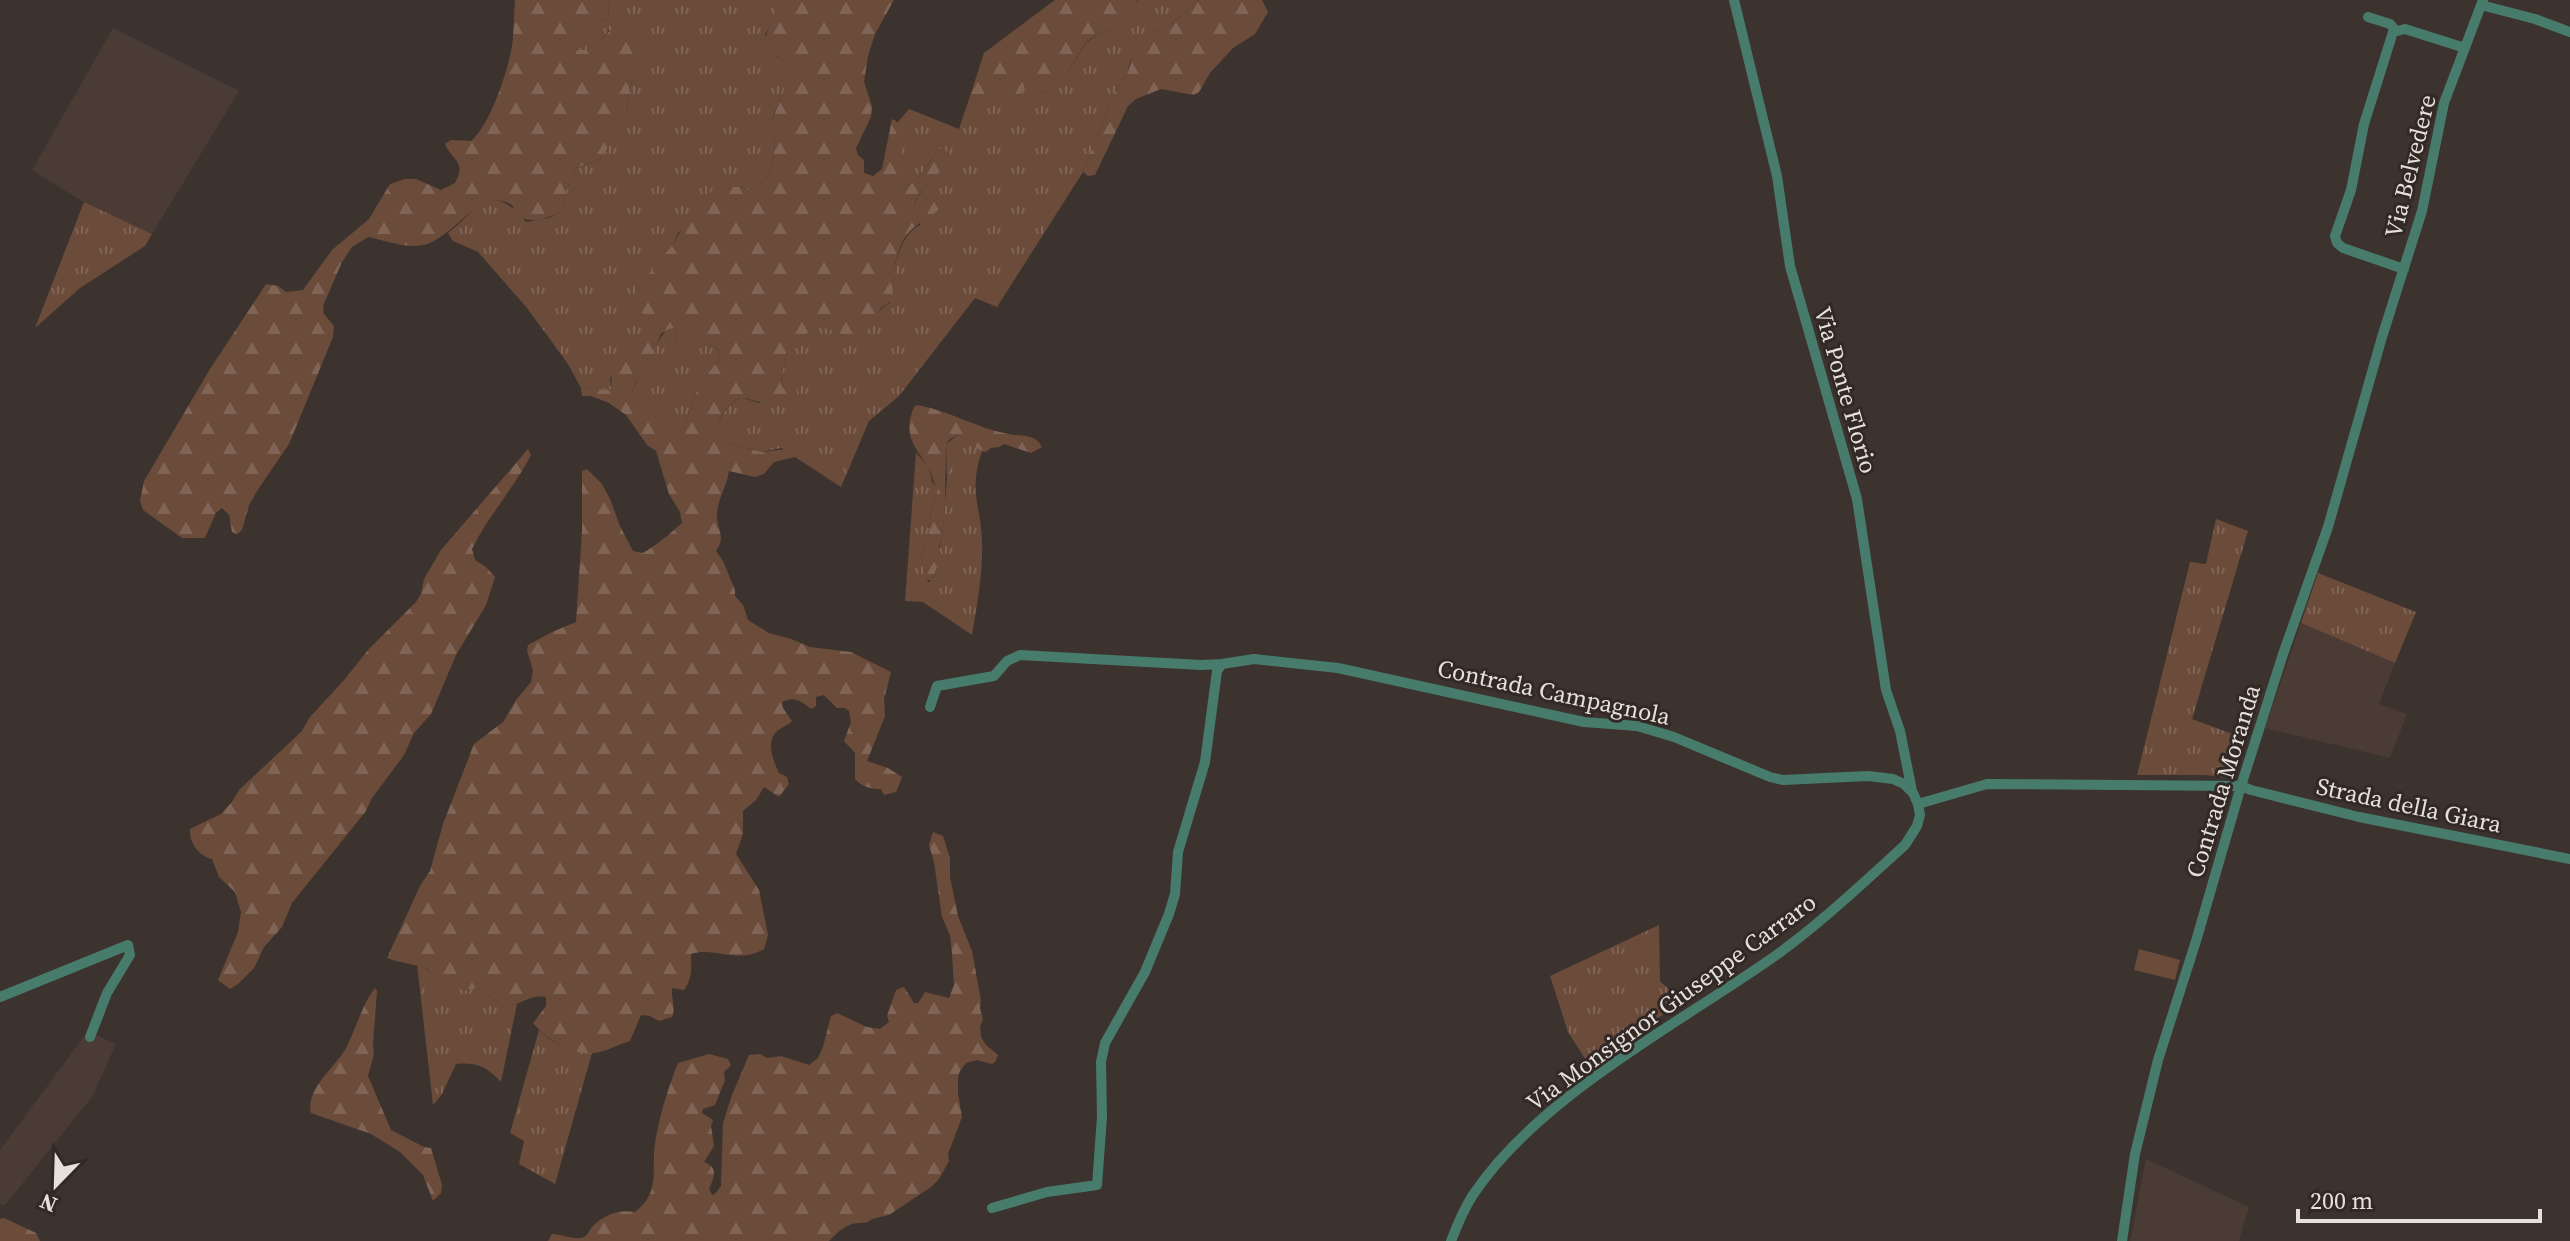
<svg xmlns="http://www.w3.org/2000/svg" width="2570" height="1241" font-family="'Source Serif 4',serif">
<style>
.built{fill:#4a3b34}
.grass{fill:url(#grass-tufts)}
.forest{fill:url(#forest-firs);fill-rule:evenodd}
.garden{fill:#6b4b3a}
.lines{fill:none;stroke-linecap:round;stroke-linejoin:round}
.minor{stroke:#477c6c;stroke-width:10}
.labels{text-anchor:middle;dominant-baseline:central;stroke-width:6;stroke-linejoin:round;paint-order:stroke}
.street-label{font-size:24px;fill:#e6e0dd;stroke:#322925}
</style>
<defs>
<pattern id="grass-tufts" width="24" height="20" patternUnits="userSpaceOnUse" patternTransform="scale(2)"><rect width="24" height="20" fill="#6b4b3a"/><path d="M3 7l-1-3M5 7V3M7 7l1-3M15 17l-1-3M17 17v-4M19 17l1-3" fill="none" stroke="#806556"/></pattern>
<pattern id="forest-firs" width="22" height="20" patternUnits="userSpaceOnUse" patternTransform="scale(2)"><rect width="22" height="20" fill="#6b4b3a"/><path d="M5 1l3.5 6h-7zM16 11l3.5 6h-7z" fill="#806556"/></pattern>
</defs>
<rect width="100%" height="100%" fill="#3c332f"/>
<path class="built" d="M 113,28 L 239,91 L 152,234 L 80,200 L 32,170 Z
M 2301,623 L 2395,663 L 2379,704 L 2407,714 L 2390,758 L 2265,728 Z
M 88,1031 L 116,1044 L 92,1097 L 5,1205 L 0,1204 L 0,1150 Z
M 2146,1159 L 2249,1207 L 2239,1241 L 2130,1241 Z"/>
<path class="grass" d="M 609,0 L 779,0 L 777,11 L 765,35 L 776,57 L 792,65 C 790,89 770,111 770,134 L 775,138 L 773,162 L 767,178 L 749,190 L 741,187 L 726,189 L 678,233 L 674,243 L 648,277 L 636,290 L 650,321 L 650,328 L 610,378 L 611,389 C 600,391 591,386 581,388 L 568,364 L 527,308 L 478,252 L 453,241 L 448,233 C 480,208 490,179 526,222 L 549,218 L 562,211 L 565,194 L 576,168 L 600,159 L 626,114 L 630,86 L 637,72 L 609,30 C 598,43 592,54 573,49 C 574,27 589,25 608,19 Z
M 1137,0 L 1198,0 L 1172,24 L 1144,36 L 1129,65 L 1128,72 L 1117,87 L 1083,172 L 997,307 L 975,298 L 899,396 L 869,421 L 841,487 L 795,457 L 796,452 L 781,448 L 762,452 L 727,443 L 716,432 C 721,416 726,403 743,398 L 759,403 L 790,387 L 785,389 L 782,387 C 779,376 786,363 787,350 L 817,325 L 838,332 L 854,344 L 859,344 C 868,329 874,311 890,303 C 893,296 891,292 892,284 C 894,264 901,234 920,225 L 931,195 L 922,205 L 914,206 C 919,186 944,176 949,153 L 940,149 C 928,159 923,176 911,185 L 903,182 C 889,164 912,142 898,122 L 909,109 L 959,129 L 969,99 L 975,101 L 990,93 L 1001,102 L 1017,100 L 1025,85 L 1045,93 L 1065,77 L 1086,43 L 1098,34 L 1117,29 L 1124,17 L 1138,2 Z
M 84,202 L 152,234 L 145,246 L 80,288 L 35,328 Z
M 669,328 L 674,328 L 677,334 L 675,345 L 695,336 L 719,350 L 720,358 L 699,385 L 683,429 L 672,435 L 632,393 C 636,379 659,335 669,328 Z
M 958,435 L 973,442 L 982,451 C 968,493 981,504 982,542 C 983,574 977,604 972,635 L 923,602 L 905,601 L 916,453 L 929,467 L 932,482 L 938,488 L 931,512 L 928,540 L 921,559 L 928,582 L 932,581 C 939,567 937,552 942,538 L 947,479 L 946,444 Z
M 2216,519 L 2248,531 L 2192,719 L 2246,739 L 2234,779 L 2206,775 L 2137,775 L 2190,562 L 2206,564 Z
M 2318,573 L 2416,612 L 2395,663 L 2301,623 Z
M 1659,925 L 1660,981 L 1681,1001 L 1591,1068 L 1568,1032 L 1550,976 Z
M 417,964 L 463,990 L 479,988 L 504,1006 L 517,1004 L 501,1082 C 487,1067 477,1062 456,1064 L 442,1094 L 433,1105 Z
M 539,1030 C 553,1045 572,1053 592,1053 L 555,1184 L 519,1164 L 524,1141 L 510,1133 Z"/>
<path class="forest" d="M 515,0 L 609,0 L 608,19 C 590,25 574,27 574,49 C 596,55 601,34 618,25 L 632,31 L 643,51 L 637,72 L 630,86 L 626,114 L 616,135 L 600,159 L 576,168 L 565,194 L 562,211 C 545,220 531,224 514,215 L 513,206 C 482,183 455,238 423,245 C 408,249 383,240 368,237 L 352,247 L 342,262 L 323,306 L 324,314 L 334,326 L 333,337 L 289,444 L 257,491 L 249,505 L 242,530 L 237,534 L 232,532 L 229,515 L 222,508 L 216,513 L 205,538 L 182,538 L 143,510 L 140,501 L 144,481 L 210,369 L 266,284 L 278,286 L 286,292 L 303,290 L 332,250 L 369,219 L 390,184 L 405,179 L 416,179 L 441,190 L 455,183 C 467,161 452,161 445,144 L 451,140 L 471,141 C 491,125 511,63 513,38 C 514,25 514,13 515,0 Z
M 779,0 L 894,0 L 875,34 L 868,56 L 864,82 L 872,106 L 871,117 L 856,148 L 858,155 L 864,160 L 864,173 L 873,176 L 882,169 L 892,119 C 919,130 889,164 904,182 L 910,185 C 923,177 928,159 940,149 L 949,153 C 944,177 919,186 914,205 L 922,205 L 932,194 L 939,199 L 941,207 C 932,218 919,222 910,231 C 895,248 891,279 893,300 L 881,308 L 859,344 L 854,344 L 838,332 L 817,325 L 787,350 C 786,362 779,376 782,387 L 785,389 L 796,385 L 797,394 C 773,409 768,403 743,398 C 725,403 721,416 716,432 L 727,443 L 762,452 L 793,448 L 796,452 L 795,457 L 774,462 L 764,474 L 755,477 L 729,471 C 727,485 718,499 717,514 C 716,529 727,535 716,551 L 723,561 L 735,590 L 735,596 L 743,605 L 748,620 L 769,633 L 791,639 L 810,647 L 851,652 L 891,672 L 884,699 L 885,716 L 867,761 L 888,768 L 902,777 L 896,792 L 884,795 L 881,789 C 870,789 863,787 855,779 L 855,753 L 844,741 L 851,722 L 849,711 L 845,708 L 837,708 L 824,695 L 816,697 L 816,706 L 811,709 C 801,701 794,696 782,702 L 783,708 L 792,721 C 789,725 784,726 780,729 C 764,738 773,761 779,773 L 787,777 L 789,784 L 779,797 L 764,787 L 756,800 L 743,811 L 743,834 L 736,854 L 759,890 L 768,935 L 764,949 C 736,965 715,946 691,954 C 691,969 693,977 684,990 L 672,988 C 671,998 676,1008 672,1017 L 659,1021 L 650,1016 L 641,1015 L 630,1041 C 620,1044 611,1049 600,1052 C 574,1058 549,1042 533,1023 L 546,1006 L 546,997 C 529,994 521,1006 504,1006 L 479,988 L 463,990 L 431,975 L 429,970 C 415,963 402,964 387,958 L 420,886 L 430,871 L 443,824 L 474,744 L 503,722 L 516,700 L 531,682 L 533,670 L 527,651 L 528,645 L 552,632 L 576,622 L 582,530 L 582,471 L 587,469 L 602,484 L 610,499 L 620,526 L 633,551 L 643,553 C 658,544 670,534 682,523 L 680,512 L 669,494 L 656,451 L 647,445 L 626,415 L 609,403 L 591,396 L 582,396 L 581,388 C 591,385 600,391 611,389 L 612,368 L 624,346 L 639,339 L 649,328 L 648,317 L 634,308 L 636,290 L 674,243 L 692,210 L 706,194 L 720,187 L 741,187 L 749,190 L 767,178 L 773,162 L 775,138 L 770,134 L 770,126 L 791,72 L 791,65 C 784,60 774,57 769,51 C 759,40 776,13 779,0 ZM 674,328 L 677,334 L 675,345 L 683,347 L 686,341 L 695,336 L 719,350 L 720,358 L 699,385 L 683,429 L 672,435 L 632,392 L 636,381 L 649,361 L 661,334 L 669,329 Z
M 1055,0 L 1136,0 L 1138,2 C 1132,13 1123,18 1117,29 L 1098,34 L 1086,42 L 1065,77 L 1045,93 L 1025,86 L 1017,100 L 1011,105 L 1001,102 L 990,94 L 975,101 L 969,99 L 984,53 Z
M 1198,0 L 1262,0 L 1268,12 L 1255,34 L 1233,48 L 1210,73 L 1199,92 L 1194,95 L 1161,89 L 1136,99 L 1128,106 L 1095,175 L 1088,176 L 1083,172 L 1117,87 L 1128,72 L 1136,45 L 1144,36 L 1172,24 Z
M 917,405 C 951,411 982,431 1015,435 C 1026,436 1037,436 1042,447 L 1031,453 L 1004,444 L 999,447 L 991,448 L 986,452 C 976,450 968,440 958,435 L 950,439 L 946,444 L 945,504 L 942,538 L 939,546 L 941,556 L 932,581 L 925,579 L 921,559 L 928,540 L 931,512 L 938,488 C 931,481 933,473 927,465 C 913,445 903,433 914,407 Z
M 528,449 L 531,455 C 514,488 488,516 472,549 L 475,560 L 486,567 L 495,577 L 486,605 L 456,655 L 431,714 L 414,733 L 404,755 L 372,798 L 366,811 L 292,903 L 282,927 L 264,947 L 254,968 L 238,984 L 230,989 L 218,980 L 238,932 L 241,912 L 235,892 L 219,877 L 212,859 C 199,856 189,843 190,829 L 221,814 L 231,803 L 240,789 L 302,731 L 310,717 L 345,679 L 368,650 L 416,602 L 421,594 L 424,579 L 441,550 Z
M 933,832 L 943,836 L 950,858 L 950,877 L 958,916 L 972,951 L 981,1001 L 980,1008 L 983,1020 L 980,1026 L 981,1037 L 986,1045 L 998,1055 L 995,1062 L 992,1064 L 977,1060 L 966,1063 L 960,1071 L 958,1077 L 958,1094 L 962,1117 L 948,1154 L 949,1161 L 939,1179 L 931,1187 L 889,1215 L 872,1219 L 866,1223 C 848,1221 840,1230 829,1241 L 548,1241 L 552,1234 C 561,1234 577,1241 584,1237 C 588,1235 589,1230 592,1227 C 603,1215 619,1209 635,1212 C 661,1192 651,1171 655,1143 C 659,1117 668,1088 678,1063 L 709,1054 L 728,1059 L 731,1065 L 724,1072 L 725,1080 L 715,1105 L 703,1109 L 702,1113 L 713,1120 L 711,1126 L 714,1146 L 704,1162 C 719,1167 714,1178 709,1189 L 712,1195 L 715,1194 L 721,1186 L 723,1123 L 732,1095 L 749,1055 L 760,1054 L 767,1058 L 781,1056 L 809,1065 L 818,1058 L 823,1047 L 831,1016 L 837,1013 L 867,1027 L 880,1029 L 889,1022 L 887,1016 L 896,990 L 904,987 L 914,1003 L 918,1003 L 925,992 L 949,998 L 954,985 L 952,954 L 950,935 L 942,917 L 934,862 L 929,845 Z
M 375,988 L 377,991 L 373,1044 L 374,1054 L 368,1076 L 391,1130 L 424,1147 L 431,1148 L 442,1185 L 441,1193 L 433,1201 L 423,1175 L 400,1152 L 371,1134 L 311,1113 C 305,1090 334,1068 345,1050 C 356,1030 361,1006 375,988 Z
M 4,1218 L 36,1233 L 40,1241 L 0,1241 L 0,1219 Z"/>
<path class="garden" d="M 2139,949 L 2180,960 L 2175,980 L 2134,970 Z"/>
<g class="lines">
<path class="minor" d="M 1734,0 L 1777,176 L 1790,266 L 1857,499 L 1886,690 L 1900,731 L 1912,791
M 2481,5 L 2535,19 L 2570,32
M 2368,17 L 2390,24 L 2396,31
M 2404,269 L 2343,248 L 2337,243 L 2335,236 L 2351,190 L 2364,124 L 2393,32 L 2405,29 L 2465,48
M 930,707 L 937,686 L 994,676 L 1007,661 L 1020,655 L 1201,665 L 1222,664
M 1918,804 L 1987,784 L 2241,786 L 2251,790 L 2359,817 L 2570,859
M 0,997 L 128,945 L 130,955 L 107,993 L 90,1037
M 992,1208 L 1047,1192 L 1097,1185 L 1102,1117 L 1101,1062 L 1105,1043 L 1145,972 L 1169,914 L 1175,894 L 1178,852 L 1205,762 L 1217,671 L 1222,664 L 1254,659 L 1338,668 L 1584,722 L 1637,726 L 1674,737 L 1770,777 L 1783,780 L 1868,776 L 1893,779 L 1904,784 L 1913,793 L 1918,804 L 1920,815 L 1917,826 L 1905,845 C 1863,883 1821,923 1775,956 C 1680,1023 1541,1095 1475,1192 C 1464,1207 1458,1224 1451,1241
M 2122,1241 L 2135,1154 L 2158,1060 L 2196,941 L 2241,786 L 2283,654 L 2328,527 L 2382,337 L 2422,211 L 2444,103 L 2483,0"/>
</g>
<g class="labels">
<g class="street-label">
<text transform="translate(2410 166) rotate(-76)">Via Belvedere</text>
<text transform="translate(1846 390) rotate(74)">Via Ponte Florio</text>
<text transform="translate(1554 692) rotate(12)">Contrada Campagnola</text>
<text transform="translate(2223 781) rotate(-73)">Contrada Moranda</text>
<text transform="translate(2409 805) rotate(12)">Strada della Giara</text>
<text transform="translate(1671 1002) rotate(-36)">Via Monsignor Giuseppe Carraro</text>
</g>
</g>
<g transform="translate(56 1185) rotate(203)" stroke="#322925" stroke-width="6" paint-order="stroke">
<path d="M0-6L14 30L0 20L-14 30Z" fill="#e6e0dd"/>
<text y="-12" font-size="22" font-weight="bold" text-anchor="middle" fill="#e6e0dd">N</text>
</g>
<path d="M2298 1209v12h242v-12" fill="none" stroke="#e6e0dd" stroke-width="4"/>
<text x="2310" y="1209" font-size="24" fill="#e6e0dd" stroke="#322925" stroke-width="6" paint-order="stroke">200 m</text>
</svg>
